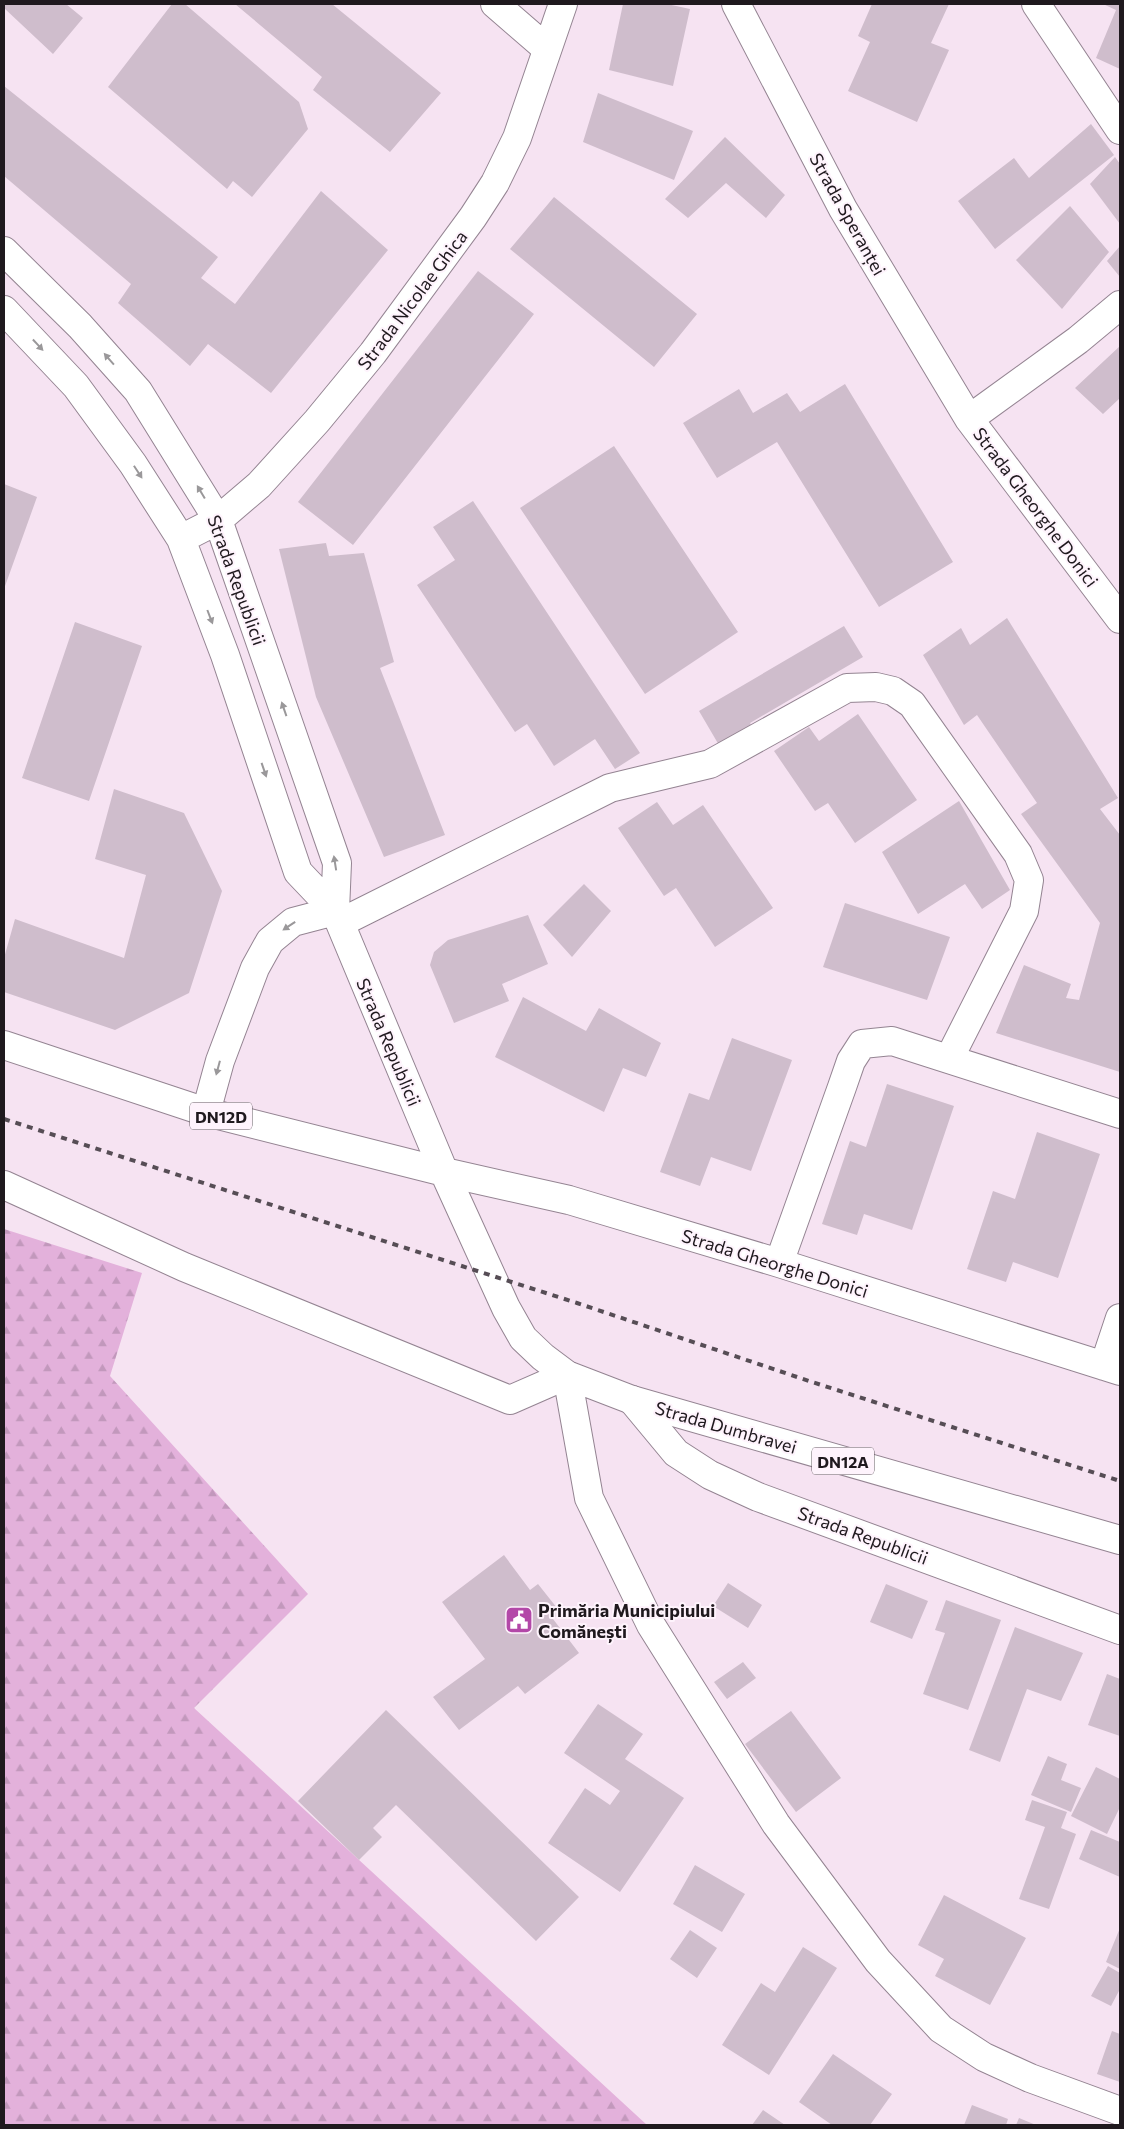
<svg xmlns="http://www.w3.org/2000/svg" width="1124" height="2129" font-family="Commissioner,sans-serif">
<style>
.forest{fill:url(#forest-firs)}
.building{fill:#cfbdcc}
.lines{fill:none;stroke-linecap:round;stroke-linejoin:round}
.minor-casing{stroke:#948492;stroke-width:30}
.major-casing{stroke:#948492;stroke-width:30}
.minor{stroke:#fff;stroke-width:28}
.major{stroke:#fff;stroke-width:28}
.rail{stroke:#564d55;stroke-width:4;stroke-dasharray:6 6;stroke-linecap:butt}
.oneway{fill:#9a989a}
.labels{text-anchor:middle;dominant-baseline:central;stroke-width:4;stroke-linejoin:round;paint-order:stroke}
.shield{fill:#fef3fc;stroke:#625a61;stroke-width:1}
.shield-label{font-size:16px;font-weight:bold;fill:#1f191e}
.street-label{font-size:18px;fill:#1f191e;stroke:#fef3fc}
.poi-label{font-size:18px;font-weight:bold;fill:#1f191e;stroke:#fef3fc;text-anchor:start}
</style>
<defs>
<pattern id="forest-firs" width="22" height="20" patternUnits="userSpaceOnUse" patternTransform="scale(1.25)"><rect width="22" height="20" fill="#e3b1db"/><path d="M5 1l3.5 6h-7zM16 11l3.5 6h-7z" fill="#c298bc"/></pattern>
</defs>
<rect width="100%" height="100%" fill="#f6e3f2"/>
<path class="forest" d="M 4,1229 L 142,1273 L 110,1376 L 308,1594 L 194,1708 L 647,2125 L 4,2124 Z"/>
<path class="building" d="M 4,4 L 66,4 L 83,18 L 53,54 L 4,8 Z
M 172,4 L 185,4 L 299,102 L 308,129 L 252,197 L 233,181 L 227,189 L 108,87 Z
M 235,4 L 332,4 L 441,93 L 390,152 L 313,90 L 322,77 Z
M 623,4 L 667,4 L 690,9 L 673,86 L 609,70 Z
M 872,4 L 949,4 L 931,43 L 949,50 L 917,122 L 848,91 L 870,42 L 858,36 Z
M 1103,4 L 1120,4 L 1120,69 L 1096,58 L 1116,10 Z
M 4,86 L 218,257 L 201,278 L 235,304 L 321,191 L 388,250 L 271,393 L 208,344 L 190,366 L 118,303 L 131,284 L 4,176 Z
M 598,93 L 693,131 L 674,180 L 583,142 Z
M 1091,124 L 1114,155 L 995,249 L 958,201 L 1014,158 L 1029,178 Z
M 725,137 L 785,195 L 766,218 L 726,183 L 688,218 L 665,199 Z
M 1115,157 L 1120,164 L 1120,224 L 1090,184 Z
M 554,197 L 697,314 L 654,367 L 510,249 Z
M 1070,206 L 1109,252 L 1062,309 L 1016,260 Z
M 1120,246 L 1120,277 L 1107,261 Z
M 478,271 L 534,314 L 353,545 L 298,502 Z
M 1120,346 L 1120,398 L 1103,414 L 1075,388 Z
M 845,384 L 953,562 L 879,607 L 777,442 L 717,478 L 683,423 L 739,389 L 753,413 L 787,393 L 800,412 Z
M 614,446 L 738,632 L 645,694 L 520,508 Z
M 4,484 L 37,497 L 4,589 Z
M 473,501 L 640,753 L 615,769 L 595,739 L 554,766 L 527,724 L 515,732 L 417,585 L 455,560 L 433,527 Z
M 326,543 L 329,556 L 364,553 L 394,662 L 380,668 L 445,835 L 384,857 L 316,697 L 279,549 Z
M 1007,618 L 1118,798 L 1100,809 L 1120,835 L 1120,1072 L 996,1033 L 1024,965 L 1071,984 L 1066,998 L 1079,1000 L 1100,923 L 1021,814 L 1037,803 L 977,715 L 964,725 L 923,655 L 961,628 L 970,645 Z
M 75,622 L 142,646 L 89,801 L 22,778 Z
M 844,626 L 863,657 L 750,723 L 755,732 L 723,752 L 699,711 Z
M 858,714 L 917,800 L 855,843 L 828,803 L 815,811 L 774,751 L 809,727 L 819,741 Z
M 114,789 L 184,813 L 222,891 L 189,993 L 115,1030 L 4,992 L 4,958 L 15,919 L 124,958 L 146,875 L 95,859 Z
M 959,801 L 1010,890 L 982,909 L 965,884 L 918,914 L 882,852 Z
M 657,802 L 673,825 L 703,805 L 773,908 L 715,947 L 676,888 L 664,896 L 618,828 Z
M 584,884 L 611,911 L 572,957 L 543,925 Z
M 845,903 L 950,937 L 927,1000 L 823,967 Z
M 528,915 L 548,964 L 502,984 L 509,1001 L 454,1023 L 430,965 L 434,952 L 448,940 Z
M 523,997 L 586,1031 L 599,1008 L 661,1043 L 646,1077 L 623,1068 L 604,1112 L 495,1057 Z
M 732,1038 L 792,1060 L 751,1171 L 711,1157 L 700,1186 L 660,1172 L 689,1093 L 709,1100 Z
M 887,1084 L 954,1106 L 912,1230 L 864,1214 L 857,1235 L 822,1224 L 850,1141 L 866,1147 Z
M 1037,1132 L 1100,1154 L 1058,1278 L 1013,1262 L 1006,1282 L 967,1269 L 993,1191 L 1015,1199 Z
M 504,1555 L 530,1590 L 538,1584 L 561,1613 L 553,1619 L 579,1653 L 525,1694 L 518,1686 L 459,1730 L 433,1697 L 485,1659 L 442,1602 Z
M 728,1583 L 762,1605 L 748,1628 L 713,1606 Z
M 886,1584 L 928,1601 L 912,1639 L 870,1622 Z
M 946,1600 L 1001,1620 L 968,1710 L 923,1694 L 945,1633 L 935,1630 Z
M 1015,1627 L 1083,1653 L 1061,1701 L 1027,1689 L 1000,1762 L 969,1750 Z
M 743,1662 L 756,1678 L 727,1699 L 714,1682 Z
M 1107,1674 L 1120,1679 L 1120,1736 L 1088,1725 Z
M 598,1704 L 643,1734 L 625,1759 L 684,1798 L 620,1892 L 548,1843 L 585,1788 L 610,1805 L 620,1791 L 564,1753 Z
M 386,1710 L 579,1897 L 536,1941 L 396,1805 L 373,1828 L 382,1837 L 359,1860 L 298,1801 Z
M 791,1711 L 841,1778 L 796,1812 L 745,1744 Z
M 1048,1756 L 1067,1764 L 1061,1780 L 1081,1788 L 1071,1812 L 1031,1795 Z
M 1096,1767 L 1120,1779 L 1120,1807 L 1107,1834 L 1071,1816 Z
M 1032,1800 L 1067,1812 L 1061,1828 L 1076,1834 L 1049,1909 L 1019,1899 L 1045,1827 L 1025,1820 Z
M 1091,1830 L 1120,1842 L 1120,1877 L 1079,1859 Z
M 695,1865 L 745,1894 L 722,1932 L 673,1904 Z
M 944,1895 L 1026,1938 L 990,2005 L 935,1976 L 944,1959 L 918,1945 Z
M 1120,1928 L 1120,1969 L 1106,1962 Z
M 690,1930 L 717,1948 L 697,1978 L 670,1959 Z
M 803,1947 L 837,1968 L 769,2075 L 722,2045 L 761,1983 L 775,1992 Z
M 1108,1966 L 1120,1973 L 1120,1989 L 1111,2006 L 1091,1996 Z
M 1112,2031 L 1120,2034 L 1120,2082 L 1097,2074 Z
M 833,2054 L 892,2094 L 870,2125 L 832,2125 L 799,2102 Z
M 972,2105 L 1008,2119 L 1006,2125 L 964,2125 Z
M 763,2110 L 785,2125 L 752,2125 Z
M 1019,2118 L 1036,2125 L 1016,2125 Z"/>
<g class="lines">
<defs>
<path id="minor" d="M 495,4 L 547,49
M 736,4 L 843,209 L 969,419 L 1120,619
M 1036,4 L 1120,130
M 4,251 L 80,326 L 138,391 L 218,520 L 337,863 L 335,911
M 4,310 L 76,386 L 133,464 L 181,539 L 225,655 L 298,872 L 335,911 L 444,1172 L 569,1200 L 779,1263 L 1120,1371
M 969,419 L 1078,340 L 1120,305
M 181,539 L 218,520 L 259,485 L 317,421 L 373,353 L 473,217 L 495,183 L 517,138 L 563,4
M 340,923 L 610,788 L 710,764 L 847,688 L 876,687 L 893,691 L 912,704 L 1018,854 L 1029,880 L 1024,911 L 949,1059
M 206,1112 L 220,1061 L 255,968 L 270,941 L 293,922 L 335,911
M 4,1185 L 184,1267 L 510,1400 L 567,1375
M 779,1263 L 842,1087 L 851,1061 L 862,1044 L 892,1041 L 1120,1114
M 1104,1366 L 1120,1318
M 632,1400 L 676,1453 L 710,1475 L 758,1497 L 1120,1630"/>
<path id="major" d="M 4,1045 L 206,1112 L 444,1172 L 506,1308 L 523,1338 L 543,1357 L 567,1375 L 632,1400 L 1120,1540
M 567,1375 L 589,1498 L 651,1625 L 776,1824 L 878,1961 L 941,2029 L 984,2057 L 1030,2078 L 1120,2111"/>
</defs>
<use href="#minor" class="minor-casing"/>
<use href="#major" class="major-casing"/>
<use href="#minor" class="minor"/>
<use href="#major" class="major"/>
<path class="rail" d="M 4,1119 L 577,1303 L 809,1381 L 1120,1481"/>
</g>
<defs><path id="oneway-solid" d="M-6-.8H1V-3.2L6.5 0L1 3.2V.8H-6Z" transform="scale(1.25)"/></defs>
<g class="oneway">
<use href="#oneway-solid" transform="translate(38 345) rotate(47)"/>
<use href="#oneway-solid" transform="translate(109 359) rotate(-131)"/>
<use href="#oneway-solid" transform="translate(138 472) rotate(57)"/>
<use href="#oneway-solid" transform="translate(201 492) rotate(-121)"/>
<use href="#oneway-solid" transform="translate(210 617) rotate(69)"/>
<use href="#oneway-solid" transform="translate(284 709) rotate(-109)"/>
<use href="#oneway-solid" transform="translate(264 770) rotate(71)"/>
<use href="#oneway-solid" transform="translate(335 863) rotate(-99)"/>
<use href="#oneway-solid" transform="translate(289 926) rotate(146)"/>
<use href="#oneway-solid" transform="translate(218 1068) rotate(105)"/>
</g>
<defs>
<symbol id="civic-square" viewBox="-11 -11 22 22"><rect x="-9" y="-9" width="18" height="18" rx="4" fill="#b348a8" stroke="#fef3fc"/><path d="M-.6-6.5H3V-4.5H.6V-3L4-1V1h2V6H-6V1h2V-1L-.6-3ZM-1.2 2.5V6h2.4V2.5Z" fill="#fff"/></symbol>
</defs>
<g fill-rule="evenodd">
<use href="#civic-square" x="503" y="1604" width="32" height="32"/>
</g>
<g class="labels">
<g class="shield">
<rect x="190" y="1102.5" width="62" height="27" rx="4"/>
<rect x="812" y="1447.5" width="62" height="27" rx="4"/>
</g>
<g class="shield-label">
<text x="221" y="1116">DN12D</text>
<text x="843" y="1461">DN12A</text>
</g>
<g class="street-label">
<text transform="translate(848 214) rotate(61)">Strada Speranței</text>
<text transform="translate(412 300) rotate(-53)">Strada Nicolae Ghica</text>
<text transform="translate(1036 507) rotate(53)">Strada Gheorghe Donici</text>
<text transform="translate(237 580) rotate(70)">Strada Republicii</text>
<text transform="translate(389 1042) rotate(67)">Strada Republicii</text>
<text transform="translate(775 1263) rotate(17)">Strada Gheorghe Donici</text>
<text transform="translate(726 1427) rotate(16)">Strada Dumbravei</text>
<text transform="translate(863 1535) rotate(20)">Strada Republicii</text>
</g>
<g class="poi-label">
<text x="538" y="1610">Primăria Municipiului<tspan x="538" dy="21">Comănești</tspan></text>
</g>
</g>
<rect width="1124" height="2129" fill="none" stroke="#1f191e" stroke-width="10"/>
</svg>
